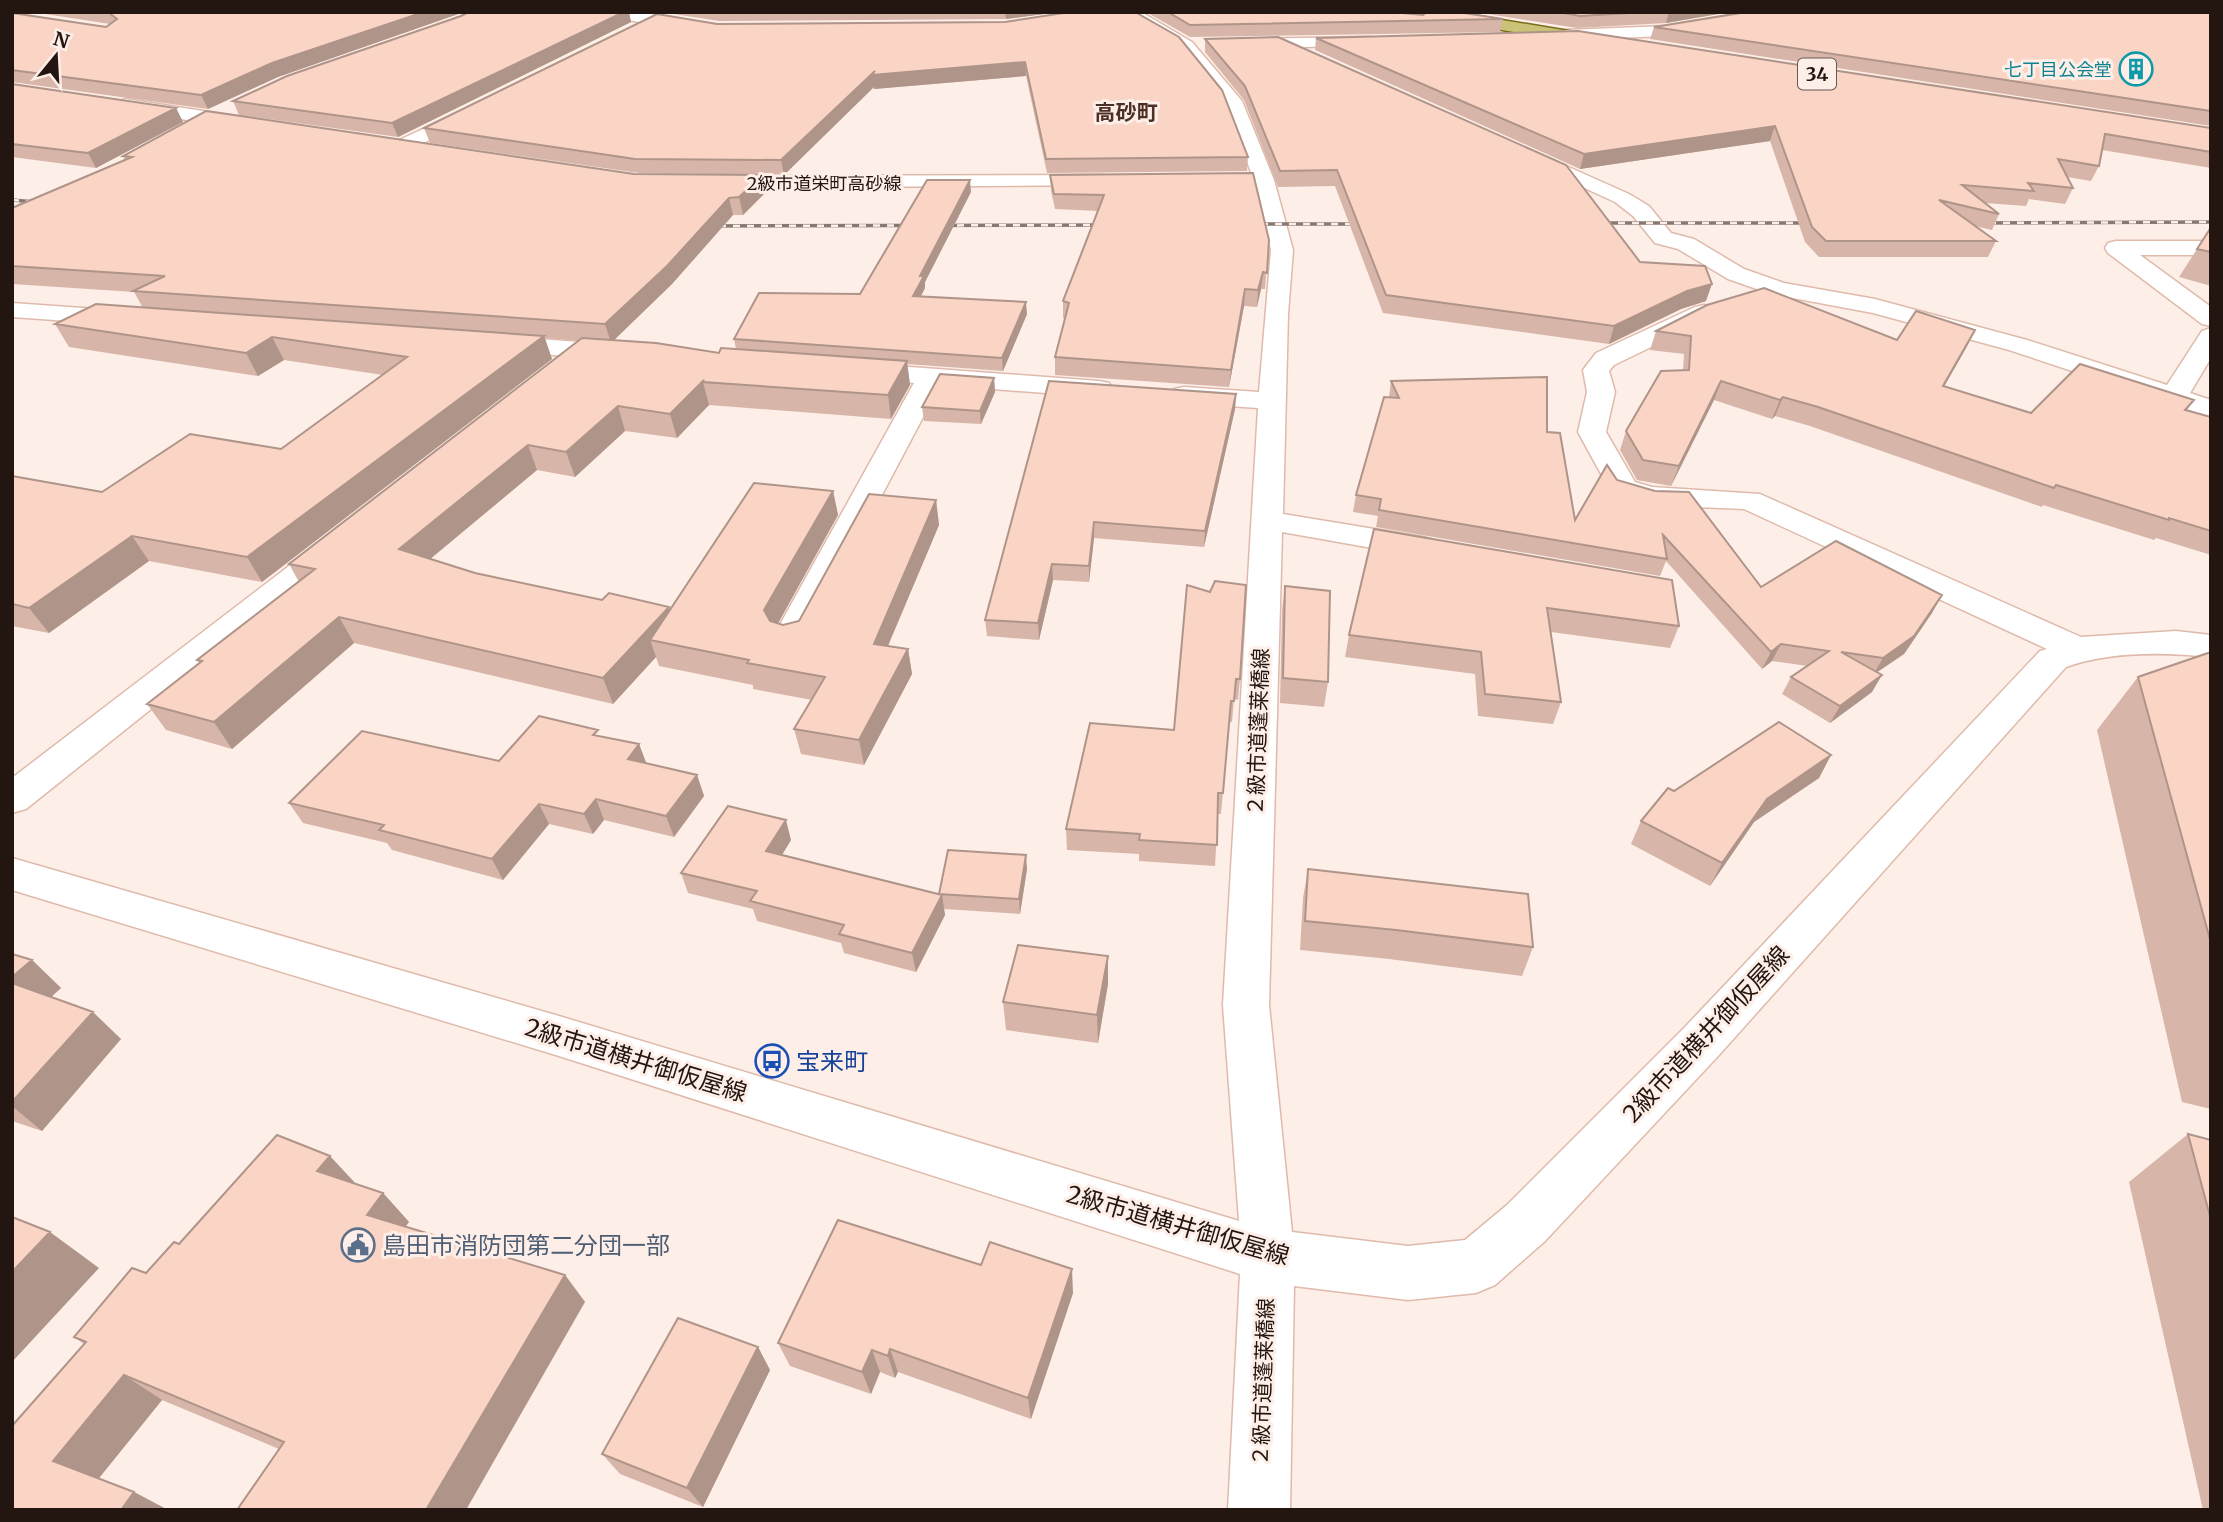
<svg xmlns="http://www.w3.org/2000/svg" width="2223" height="1522" font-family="Merriweather,'Noto Sans JP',serif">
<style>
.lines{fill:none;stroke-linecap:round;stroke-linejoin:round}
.minor-casing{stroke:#dfbaab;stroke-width:3}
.major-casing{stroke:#786c18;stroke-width:3}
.minor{fill:#fff;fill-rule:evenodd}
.major{fill:#cac277;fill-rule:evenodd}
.rail-casing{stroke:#877872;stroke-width:3.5}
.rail{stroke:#feeee8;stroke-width:2.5;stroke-dasharray:7;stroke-linecap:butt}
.wall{fill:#d7b6a9}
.shaded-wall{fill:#af9489}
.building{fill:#fad4c4;stroke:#af9489;stroke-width:2}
.labels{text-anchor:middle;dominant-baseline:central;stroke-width:6;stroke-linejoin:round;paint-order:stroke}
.far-culture-label{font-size:18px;fill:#0d838f;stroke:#feeee8;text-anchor:end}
.far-street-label{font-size:18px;fill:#231610;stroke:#feeee8}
.shield{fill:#feeee8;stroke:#655751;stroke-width:2}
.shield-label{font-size:19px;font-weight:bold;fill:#231610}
.far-quarter-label{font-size:21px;font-weight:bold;fill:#4d3024;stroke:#feeee8}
.street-label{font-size:21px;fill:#231610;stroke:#feeee8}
.near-street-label{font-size:24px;fill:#231610;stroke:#feeee8}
.near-transit-label{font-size:24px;fill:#164399;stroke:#feeee8;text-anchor:start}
.near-service-label{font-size:24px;fill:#4e5e75;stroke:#feeee8;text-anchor:start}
</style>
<rect width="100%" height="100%" fill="#feeee8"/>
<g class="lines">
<defs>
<path id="minor" d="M 602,12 L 639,12 L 698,22 L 706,27 L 698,32 L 610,17 Z
M 1121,12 L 1141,12 L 1192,42 L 1242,101 L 1274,180 L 1293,250 L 1288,314 L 1283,514 L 1423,537 L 1434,540 L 1439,547 L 1434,554 L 1423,557 L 1282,532 L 1269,1005 L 1292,1232 L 1408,1246 L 1465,1240 L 1507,1205 L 1685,1027 L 2040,651 L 2047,649 L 1744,509 L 1650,505 L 1612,494 L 1578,432 L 1587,392 L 1583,370 L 1596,353 L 1695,307 L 1704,305 L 1713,307 L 1716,312 L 1713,317 L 1614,365 L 1609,371 L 1615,392 L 1606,432 L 1635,482 L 1652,487 L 1760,494 L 2081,637 L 2176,631 L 2211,635 L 2211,657 C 2163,652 2111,651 2066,667 L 1719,1055 L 1545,1241 L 1495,1285 L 1476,1293 L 1408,1300 L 1294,1286 L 1290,1510 L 1228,1510 L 1240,1274 L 559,1056 L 12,890 L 12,858 L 559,1016 L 1239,1221 L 1223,1005 L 1258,408 L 1184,403 L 1174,401 L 1170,395 L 1174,389 L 1184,387 L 1259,392 L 1271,250 L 1254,180 L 1224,102 L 1180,48 Z
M 1747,12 L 1783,12 L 1775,17 L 1666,36 L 1541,41 L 1533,36 L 1541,31 L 1666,26 Z
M 1369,37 L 1375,39 L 1377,42 L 1375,45 L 1240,49 L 1232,44 L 1240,39 Z
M 125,99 L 249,118 L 258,124 L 249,130 L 119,109 L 116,105 Z
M 472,106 L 479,108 L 481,112 L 479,116 L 407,151 L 393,151 L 390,147 L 393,143 Z
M 1526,148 L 1629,194 L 1649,206 L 1671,233 L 1694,239 L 1744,269 L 1784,283 L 1875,299 L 2027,340 L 2167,385 L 2202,331 L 2211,328 L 2211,358 L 2190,393 L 2211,400 L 2211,417 L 2009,350 L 1873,313 L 1771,294 L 1728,279 L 1678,249 L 1655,243 L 1633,216 L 1615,202 L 1519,158 L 1516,154 L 1519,150 Z
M 1102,175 L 1109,177 L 1112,181 L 1109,185 L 711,188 L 704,186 L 701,182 L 704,178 L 711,176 Z
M 2116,241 L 2211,241 L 2211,255 L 2140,255 L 2211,307 L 2211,326 L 2202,324 L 2108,253 L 2105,248 L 2108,243 Z
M 12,303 L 125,311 L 134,313 L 137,318 L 134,323 L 125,325 L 12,317 Z
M 496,336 L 621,345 L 630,347 L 634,353 L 630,359 L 621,361 L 487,349 L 483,344 L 487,339 Z
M 856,363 L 1099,381 L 1109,383 L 1113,389 L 1109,395 L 1099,397 L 940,385 L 807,637 L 802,645 L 790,648 L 778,645 L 773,637 L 914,383 L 847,377 L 843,371 L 847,365 Z
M 338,534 L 349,537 L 354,544 L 349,551 L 26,809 L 12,813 L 12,778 L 327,537 Z"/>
<path id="major" d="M 1416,12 L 1454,12 L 1593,35 L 1601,40 L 1593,45 L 1424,17 Z"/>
</defs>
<use href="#minor" class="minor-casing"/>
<use href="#major" class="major-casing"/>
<use href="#minor" class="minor"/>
<use href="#major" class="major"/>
<defs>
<path id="rail" d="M 12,200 L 47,203
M 1590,223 L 1818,223
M 1975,223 L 2211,222
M 1247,224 L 1370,224
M 705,226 L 1111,225"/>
</defs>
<use href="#rail" class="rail-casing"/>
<use href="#rail" class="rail"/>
</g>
<path class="wall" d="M 32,12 L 464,12 L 278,77 L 208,109 L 12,82 L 12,13 L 106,27 L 110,24 Z
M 469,12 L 629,12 L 631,22 L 398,137 L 239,115 L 233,101 Z
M 661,12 L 1059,12 L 1006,19 L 719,21 Z
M 1146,12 L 1393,12 L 1423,15 L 1503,19 L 1500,32 L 1190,37 Z
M 1475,12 L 1730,12 L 1666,23 L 1577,28 Z
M 2211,12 L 2211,126 L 1650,39 L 1654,27 Z
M 1005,22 L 1248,157 L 1247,171 L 1047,173 L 1026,76 L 874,89 L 874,87 L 784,175 L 639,173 L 430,143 L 424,128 L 717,24 Z
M 1316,38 L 2211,128 L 2211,168 L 2102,150 L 2099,166 L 2091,181 L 2067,177 L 2073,188 L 2065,204 L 2029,199 L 2026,206 L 1985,203 L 1999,214 L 1992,230 L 1975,226 L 1996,241 L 1988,257 L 1819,257 L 1805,242 L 1770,141 L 1580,169 L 1315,50 Z
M 1205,39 L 1640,262 L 1706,301 L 1681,309 L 1609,344 L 1383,313 L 1335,186 L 1278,187 L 1244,100 L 1205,52 Z
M 12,84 L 176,108 L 183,122 L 96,168 L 12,157 Z
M 123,156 L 634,174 L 766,192 L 743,215 L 733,215 L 672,284 L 614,340 L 719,353 L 736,349 L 734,339 L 860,294 L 971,192 L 925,282 L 925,288 L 921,296 L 1027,314 L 1003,371 L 907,364 L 910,385 L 891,419 L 709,405 L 677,438 L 625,431 L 575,477 L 537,470 L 430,559 L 475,573 L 602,600 L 669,607 L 670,610 L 833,491 L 838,515 L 778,623 L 783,625 L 799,621 L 936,500 L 939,525 L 888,646 L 908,649 L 912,674 L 864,765 L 801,754 L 794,729 L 812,700 L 753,689 L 753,685 L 659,666 L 656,657 L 613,704 L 354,643 L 232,749 L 166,730 L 147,704 L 200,664 L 197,660 L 299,582 L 289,564 L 579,341 L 545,338 L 552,359 L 262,582 L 149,561 L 49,633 L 12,626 L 12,476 L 102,492 L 281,449 L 383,375 L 284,360 L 258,376 L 69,347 L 55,324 L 143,308 L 134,292 L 12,284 L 12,208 L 125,160 Z
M 1050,175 L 1269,240 L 1265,289 L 1261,289 L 1257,307 L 1244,306 L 1229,387 L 1055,375 L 1055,357 L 1065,319 L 1063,318 L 1063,301 L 1098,211 L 1055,209 L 1051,191 Z
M 2211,229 L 2211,286 L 2179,277 L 2197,249 Z
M 1656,331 L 1897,340 L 1966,348 L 1944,387 L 2031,413 L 2194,400 L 2187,410 L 2211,417 L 2211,555 L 2156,538 L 2154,540 L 2043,505 L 2042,507 L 1810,426 L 1775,416 L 1772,419 L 1714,400 L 1671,486 L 1637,480 L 1620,450 L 1626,431 L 1683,370 L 1684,354 L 1650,350 Z
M 994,378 L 995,392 L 981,424 L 924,421 L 922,407 Z
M 1391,381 L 1547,432 L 1575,520 L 1617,480 L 1761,587 L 1932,613 L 1904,654 L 1877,672 L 1872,692 L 1830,723 L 1782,694 L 1791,677 L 1807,666 L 1772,661 L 1762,669 L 1666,561 L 1660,576 L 1376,527 L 1378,516 L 1353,512 L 1356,495 L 1389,397 Z
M 1236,394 L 1235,409 L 1204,547 L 1094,538 L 1089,582 L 1053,580 L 1039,640 L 987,636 L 985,620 Z
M 1374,529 L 1679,626 L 1670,648 L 1551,632 L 1561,702 L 1553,724 L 1478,716 L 1475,674 L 1345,657 L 1349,635 Z
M 1285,586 L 1328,682 L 1324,707 L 1280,703 L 1282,610 Z
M 1210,592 L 1240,679 L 1238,700 L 1234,699 L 1232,722 L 1229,722 L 1221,814 L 1218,814 L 1215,866 L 1139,861 L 1139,854 L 1067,850 L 1066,829 L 1174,730 Z
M 2211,652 L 2211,1109 L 2182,1102 L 2097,730 L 2138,677 Z
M 600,736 L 639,744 L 646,763 L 697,775 L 704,796 L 674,837 L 604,820 L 593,834 L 549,824 L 503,880 L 392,850 L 387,843 L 303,823 L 289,803 L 499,761 Z
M 1831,755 L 1819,778 L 1754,822 L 1710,886 L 1631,844 L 1641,821 L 1674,791 Z
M 791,840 L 782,855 L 939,894 L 1027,869 L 1020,914 L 944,909 L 945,915 L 916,972 L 844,953 L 841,943 L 757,921 L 753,909 L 688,893 L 681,873 Z
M 1308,869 L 1533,947 L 1522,976 L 1389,959 L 1300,950 L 1303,898 Z
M 12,954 L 32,960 L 61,988 L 51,997 L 121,1039 L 42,1131 L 12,1121 Z
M 1108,984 L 1098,1043 L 1006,1030 L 1003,1002 Z
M 2188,1134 L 2211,1140 L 2211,1510 L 2203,1510 L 2129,1182 Z
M 356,1185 L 383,1193 L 409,1222 L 405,1227 L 565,1275 L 585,1302 L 279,1449 L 162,1400 L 99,1478 L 134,1492 L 168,1510 L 12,1510 L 84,1344 L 74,1337 L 179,1244 Z
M 981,1265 L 1073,1293 L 1031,1419 L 898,1372 L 895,1378 L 880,1372 L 871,1394 L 790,1366 L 778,1343 Z
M 758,1347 L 770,1370 L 703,1507 L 620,1474 L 602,1454 Z"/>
<path class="shaded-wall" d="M 424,12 L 464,12 L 278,77 L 208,109 L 201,95 L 272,63 Z
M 624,12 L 629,12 L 631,22 L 398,137 L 392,123 Z
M 1005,12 L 1059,12 L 1006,19 Z
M 1669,12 L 1730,12 L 1666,23 Z
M 1025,62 L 1026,76 L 874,89 L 874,87 L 784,175 L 781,160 L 875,71 Z
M 176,108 L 183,122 L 96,168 L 88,153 Z
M 1775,126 L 1770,141 L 1580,169 L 1584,154 Z
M 763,175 L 766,192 L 743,215 L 739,197 Z
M 970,180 L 971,192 L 925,282 L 925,288 L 914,309 L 913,296 L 920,276 Z
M 729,198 L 733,215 L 672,284 L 611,343 L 605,324 Z
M 1263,272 L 1261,289 L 1257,307 L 1258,290 Z
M 1712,284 L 1706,301 L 1681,309 L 1609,344 L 1614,326 L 1687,291 Z
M 1245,289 L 1244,306 L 1229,387 L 1231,370 Z
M 1026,302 L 1027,314 L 1003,371 L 1002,358 Z
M 1975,330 L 1966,348 L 1933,405 L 1943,386 Z
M 544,336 L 552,359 L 262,582 L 247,557 Z
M 272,337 L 284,360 L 258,376 L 246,353 Z
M 907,361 L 910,385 L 891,419 L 888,395 Z
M 994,378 L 995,392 L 981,424 L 980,411 Z
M 704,380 L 703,382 L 709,405 L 677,438 L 670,414 Z
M 1721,381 L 1714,400 L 1671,486 L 1679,466 Z
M 1236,394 L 1235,409 L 1204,547 L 1205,531 Z
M 1783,397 L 1775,416 L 1772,419 L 1780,400 Z
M 618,406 L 625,431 L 575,477 L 566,452 Z
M 528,445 L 537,470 L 411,575 L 399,549 Z
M 833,491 L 838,515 L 771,636 L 764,610 Z
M 936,500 L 939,525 L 878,669 L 874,644 Z
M 1094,522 L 1094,538 L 1089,582 L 1089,566 Z
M 132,536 L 149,561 L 49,633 L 29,608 Z
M 1052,564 L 1053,580 L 1039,640 L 1038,623 Z
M 1942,595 L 1932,613 L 1904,654 L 1873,675 L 1883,658 Z
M 669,607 L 677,633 L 650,640 L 656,657 L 613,704 L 603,678 Z
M 339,617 L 354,643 L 232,749 L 214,722 Z
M 1781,644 L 1772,661 L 1762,669 L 1771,652 Z
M 908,649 L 912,674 L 864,765 L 859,740 Z
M 1882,675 L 1872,692 L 1830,723 L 1840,706 Z
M 639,744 L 647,765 L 628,759 Z
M 1831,755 L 1819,778 L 1754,822 L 1710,886 L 1722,863 L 1767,799 Z
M 697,775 L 704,796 L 674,837 L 666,816 Z
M 596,799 L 604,820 L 593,834 L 584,814 Z
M 539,804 L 549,824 L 503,880 L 492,859 Z
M 786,820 L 791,840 L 772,871 L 766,851 Z
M 1026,855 L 1027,869 L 1020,914 L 1019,899 Z
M 942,895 L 945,915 L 916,972 L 912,953 Z
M 1108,956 L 1108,984 L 1098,1043 L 1097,1015 Z
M 32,960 L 61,988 L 38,1009 L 12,985 L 12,977 Z
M 93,1012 L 121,1039 L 42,1131 L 12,1106 L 12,1102 Z
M 330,1156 L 357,1185 L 317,1171 Z
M 383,1193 L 409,1222 L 393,1243 L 367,1215 Z
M 50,1232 L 99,1268 L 12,1362 L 12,1272 Z
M 1072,1269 L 1073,1293 L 1031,1419 L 1028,1398 Z
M 565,1275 L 585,1302 L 466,1510 L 426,1510 Z
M 758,1347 L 770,1370 L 703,1507 L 687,1488 Z
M 890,1349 L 898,1372 L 895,1378 L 888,1356 Z
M 872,1350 L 880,1372 L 871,1394 L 862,1372 Z
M 124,1375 L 162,1400 L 95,1483 L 53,1461 Z
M 134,1492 L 168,1510 L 121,1510 Z"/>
<path class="building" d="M 108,12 L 424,12 L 272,63 L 201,95 L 12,70 L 12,13 L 106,27 L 117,19 Z
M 469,12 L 624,12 L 392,123 L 233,101 L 287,76 L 461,16 Z
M 1070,12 L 1135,12 L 1179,37 L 1222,90 L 1248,157 L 1046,159 L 1025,62 L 872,75 L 875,71 L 781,160 L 635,159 L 424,128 L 657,14 L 717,24 L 1005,22 Z
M 1168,12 L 1393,12 L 1423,15 L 1427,12 L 1458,12 L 1503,19 L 1190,25 Z
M 1558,12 L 1646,12 L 1580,16 Z
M 1747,12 L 2211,12 L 2211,111 L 1654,27 Z
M 1578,31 L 2211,128 L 2211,152 L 2105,134 L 2099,166 L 2058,159 L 2073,188 L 2028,183 L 2034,191 L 1962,185 L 1999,214 L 1939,200 L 1996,241 L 1826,241 L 1812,227 L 1775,126 L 1584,154 L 1316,38 Z
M 1278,37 L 1566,165 L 1640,262 L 1705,266 L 1712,284 L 1687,291 L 1614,326 L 1386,295 L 1337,170 L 1280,171 L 1245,86 L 1205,39 Z
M 12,84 L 176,108 L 88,153 L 12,144 Z
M 206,111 L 634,174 L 763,175 L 739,197 L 729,198 L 667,266 L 605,324 L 133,291 L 165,276 L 12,266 L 12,208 L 132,157 L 123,156 Z
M 1253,173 L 1269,240 L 1267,273 L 1263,272 L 1258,290 L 1245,289 L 1231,370 L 1055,357 L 1069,303 L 1063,301 L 1104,195 L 1054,194 L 1050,175 Z
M 927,180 L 970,180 L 920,276 L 924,276 L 913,296 L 1026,302 L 1002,358 L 734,339 L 759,293 L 860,294 Z
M 2210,229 L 2211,252 L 2197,249 Z
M 1764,288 L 1897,340 L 1916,311 L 1975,330 L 1943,386 L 2031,413 L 2080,364 L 2194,400 L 2185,410 L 2211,417 L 2211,531 L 2169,518 L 2169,520 L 2056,485 L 2054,488 L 1818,407 L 1783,397 L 1780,400 L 1721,381 L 1679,466 L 1643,460 L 1626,431 L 1661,371 L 1689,370 L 1691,336 L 1656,331 L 1707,305 Z
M 96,304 L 544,336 L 247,557 L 132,536 L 29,608 L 12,604 L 12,476 L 102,492 L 190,434 L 281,449 L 407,357 L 272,337 L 246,353 L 55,324 Z
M 582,338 L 656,343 L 719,353 L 721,348 L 907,361 L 888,395 L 703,382 L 704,380 L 670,414 L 618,406 L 566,452 L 528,445 L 399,549 L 475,573 L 602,600 L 609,593 L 669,607 L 603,678 L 339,617 L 214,722 L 147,704 L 202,661 L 197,660 L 315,569 L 289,564 Z
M 940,374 L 994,378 L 980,411 L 922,407 Z
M 1547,377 L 1547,432 L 1560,433 L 1575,520 L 1607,465 L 1617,480 L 1655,491 L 1689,492 L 1761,587 L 1836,541 L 1942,595 L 1914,636 L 1883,658 L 1841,652 L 1882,675 L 1840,706 L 1791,677 L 1829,651 L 1781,644 L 1771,652 L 1663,535 L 1667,559 L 1379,510 L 1381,499 L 1356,495 L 1384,397 L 1399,398 L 1391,381 Z
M 1049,381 L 1236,394 L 1205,531 L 1094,522 L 1089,566 L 1052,564 L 1038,623 L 985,620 Z
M 754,483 L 833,491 L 764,610 L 770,621 L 783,625 L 799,621 L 869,494 L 936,500 L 874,644 L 908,649 L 859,740 L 794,729 L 825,677 L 747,663 L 749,660 L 650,640 Z
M 1374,529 L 1672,580 L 1679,626 L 1547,608 L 1561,702 L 1485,694 L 1481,652 L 1349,635 Z
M 1215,581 L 1246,585 L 1240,679 L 1236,679 L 1234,701 L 1231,701 L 1223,793 L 1218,793 L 1217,845 L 1139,840 L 1140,834 L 1066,829 L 1090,723 L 1174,730 L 1187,585 L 1210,592 Z
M 1285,586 L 1330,591 L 1328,682 L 1283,678 Z
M 2211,652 L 2211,943 L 2138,677 Z
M 539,716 L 598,730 L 593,735 L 639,744 L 628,759 L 697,775 L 666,816 L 596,799 L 584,814 L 539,804 L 492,859 L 379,830 L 384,825 L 289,803 L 362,731 L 499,761 Z
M 1779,722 L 1831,755 L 1767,799 L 1722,863 L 1641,821 L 1668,788 L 1674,791 Z
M 728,806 L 786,820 L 766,851 L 942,895 L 912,953 L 839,934 L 844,925 L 750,901 L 757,891 L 681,873 Z
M 948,850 L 1026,855 L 1019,899 L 939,894 Z
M 1308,869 L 1528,894 L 1533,947 L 1396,930 L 1305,921 Z
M 1018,945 L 1108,956 L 1097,1015 L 1003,1002 Z
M 12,954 L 32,960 L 12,977 Z
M 12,983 L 93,1012 L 12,1102 Z
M 2188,1134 L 2211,1140 L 2211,1220 Z
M 277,1135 L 330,1156 L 317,1171 L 383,1193 L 367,1215 L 565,1275 L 426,1510 L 237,1510 L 284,1442 L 124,1375 L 53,1461 L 134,1492 L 121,1510 L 12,1510 L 12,1426 L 86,1342 L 74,1337 L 132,1268 L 146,1273 L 174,1242 L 179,1244 Z
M 12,1217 L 50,1232 L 12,1272 Z
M 838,1220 L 981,1265 L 990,1242 L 1072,1269 L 1028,1398 L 890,1349 L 888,1356 L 872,1350 L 862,1372 L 778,1343 Z
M 678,1318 L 758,1347 L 687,1488 L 602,1454 Z"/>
<defs>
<symbol id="building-ring" viewBox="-11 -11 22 22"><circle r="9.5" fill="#feeee8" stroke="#0f9aa8" stroke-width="1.5"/><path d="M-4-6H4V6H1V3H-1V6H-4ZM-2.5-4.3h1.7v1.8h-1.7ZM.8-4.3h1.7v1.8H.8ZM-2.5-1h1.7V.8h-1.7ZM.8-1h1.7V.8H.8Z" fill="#0f9aa8"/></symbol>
<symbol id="bus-ring" viewBox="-11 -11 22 22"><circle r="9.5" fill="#feeee8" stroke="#1a4fb4" stroke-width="1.5"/><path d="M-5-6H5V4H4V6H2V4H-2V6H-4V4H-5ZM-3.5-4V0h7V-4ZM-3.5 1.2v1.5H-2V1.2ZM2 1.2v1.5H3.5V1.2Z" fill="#1a4fb4"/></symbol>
<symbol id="civic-ring" viewBox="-11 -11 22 22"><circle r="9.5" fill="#feeee8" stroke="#5c6f8a" stroke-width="1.5"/><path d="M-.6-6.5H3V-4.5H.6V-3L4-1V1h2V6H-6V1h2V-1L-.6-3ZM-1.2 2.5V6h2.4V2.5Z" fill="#5c6f8a"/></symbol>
</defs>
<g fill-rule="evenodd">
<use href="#building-ring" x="2117" y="50" width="38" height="38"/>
<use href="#bus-ring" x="753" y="1042" width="38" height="38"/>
<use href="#civic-ring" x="339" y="1226" width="38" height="38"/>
</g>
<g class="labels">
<g class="far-culture-label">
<text x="2112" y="69">七丁目公会堂</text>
</g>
<g class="far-street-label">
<text x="824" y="183">2級市道栄町高砂線</text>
</g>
<rect class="shield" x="1798" y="58.5" width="38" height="31" rx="5"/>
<g class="shield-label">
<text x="1817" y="74">34</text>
</g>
<g class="far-quarter-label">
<text x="1126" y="112">高砂町</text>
</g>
<g class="street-label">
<text transform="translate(1258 732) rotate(-88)">２級市道蓬莱橋線</text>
<text transform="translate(1263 1382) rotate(-88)">２級市道蓬莱橋線</text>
</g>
<g class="near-street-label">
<text transform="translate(1706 1034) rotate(-47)">2級市道横井御仮屋線</text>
<text transform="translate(636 1060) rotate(17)">2級市道横井御仮屋線</text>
<text transform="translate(1178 1225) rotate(16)">2級市道横井御仮屋線</text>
</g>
<g class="near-transit-label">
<text x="796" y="1061">宝来町</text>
</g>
<g class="near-service-label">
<text x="382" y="1245">島田市消防団第二分団一部</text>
</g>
</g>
<rect width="2223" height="1522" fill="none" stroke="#231610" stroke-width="28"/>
<g transform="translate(56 56) rotate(18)" stroke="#feeee8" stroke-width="5" paint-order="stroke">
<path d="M0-5L12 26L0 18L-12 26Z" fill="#231610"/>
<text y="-10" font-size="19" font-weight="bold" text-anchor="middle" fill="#231610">N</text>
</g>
</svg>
